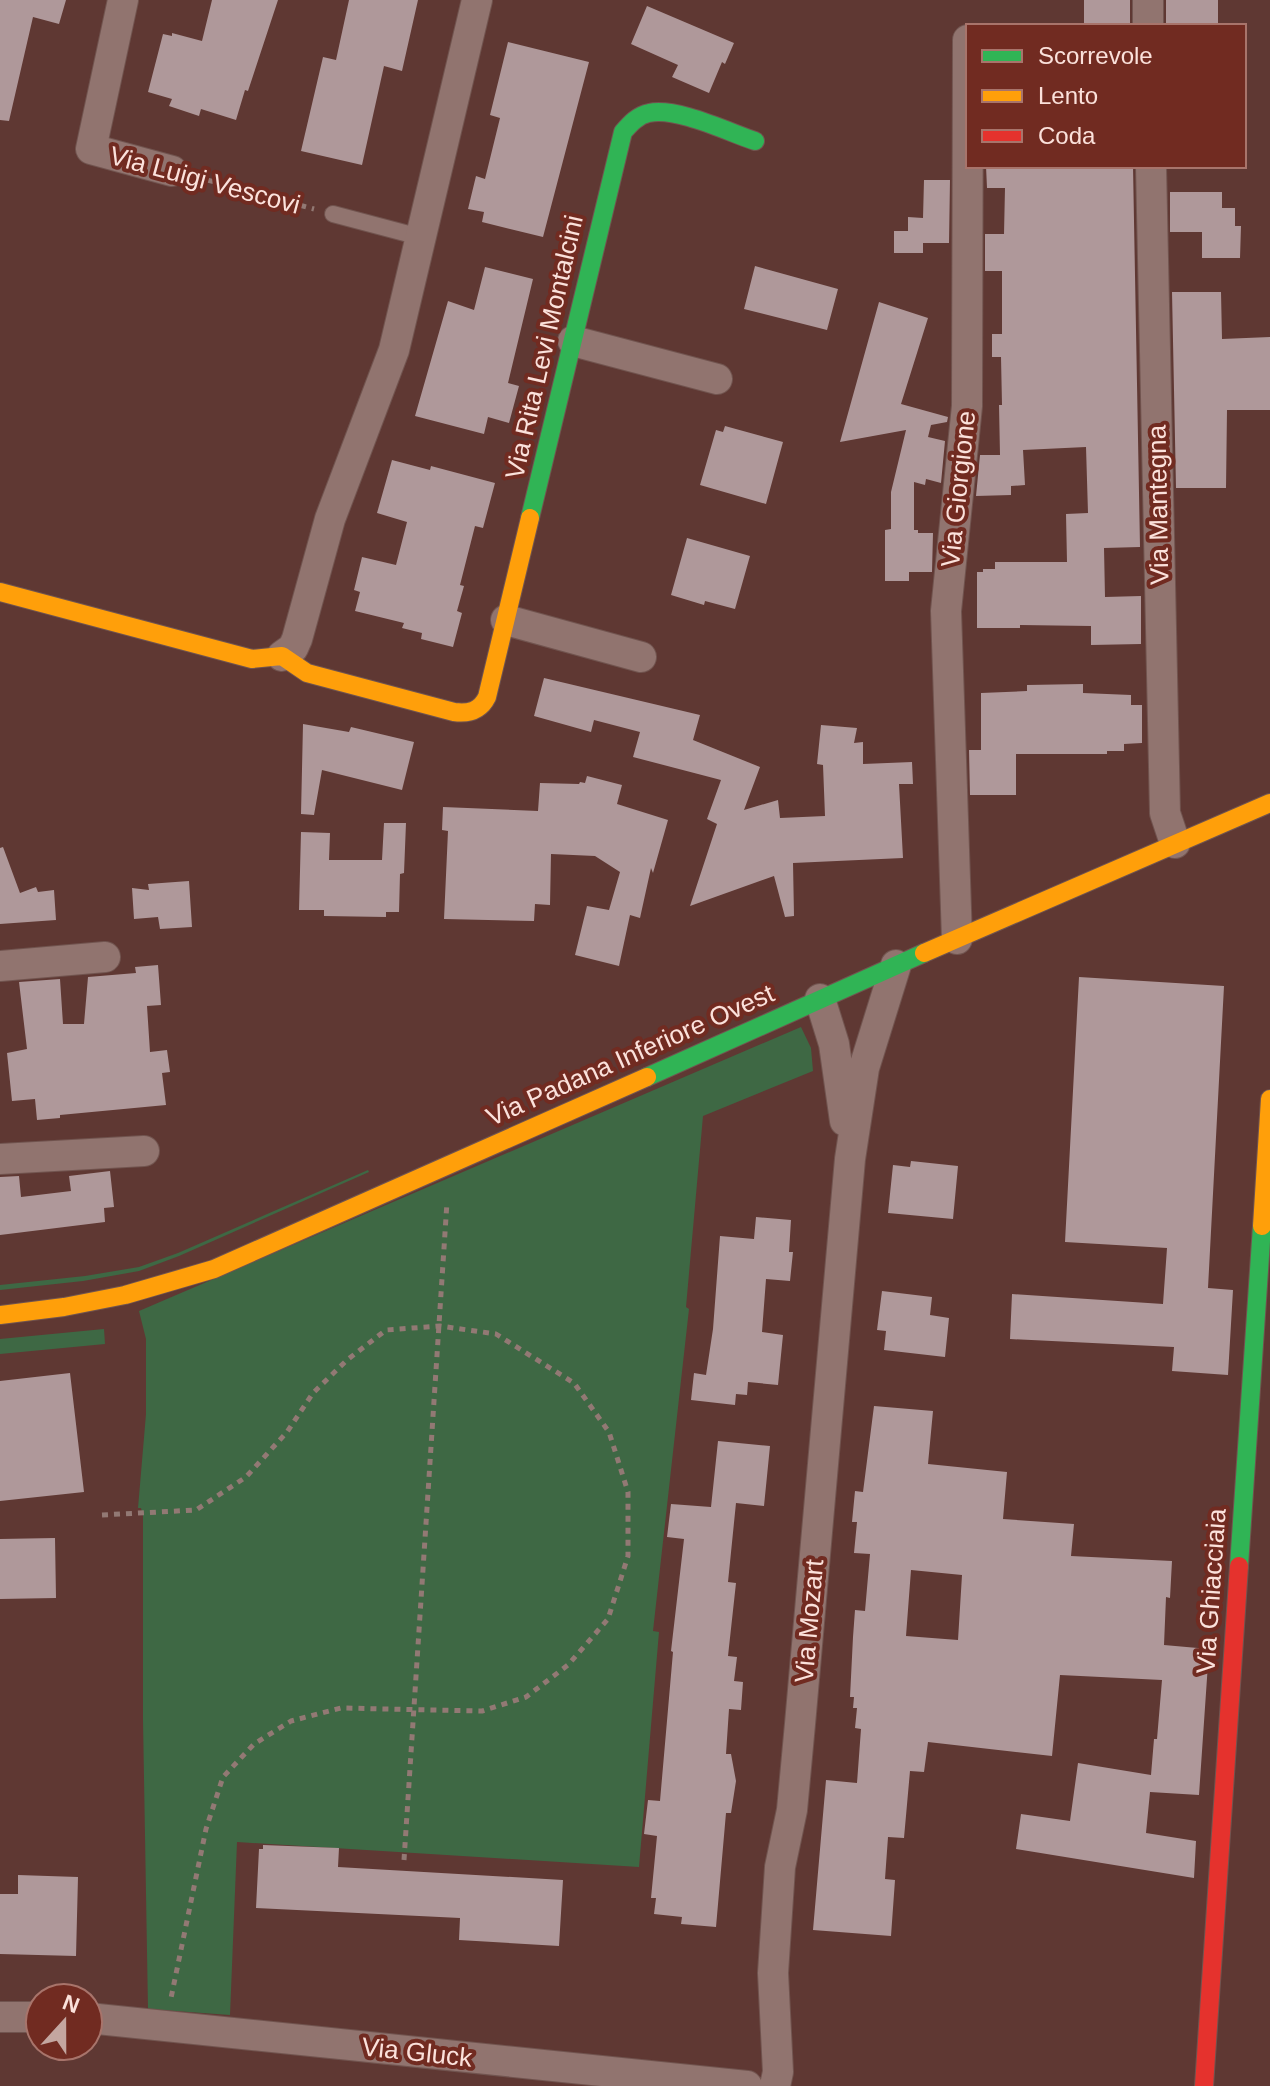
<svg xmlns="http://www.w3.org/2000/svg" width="1270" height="2086" font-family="Helvetica,sans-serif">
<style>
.green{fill:#3e6844}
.building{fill:#af989a;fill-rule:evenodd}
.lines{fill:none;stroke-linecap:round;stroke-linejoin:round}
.lane-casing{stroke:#71544f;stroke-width:18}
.street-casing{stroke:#71544f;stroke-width:32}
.fast-casing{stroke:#71544f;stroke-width:20}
.slow-casing{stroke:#71544f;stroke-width:20}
.jam-casing{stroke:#71544f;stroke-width:20}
.path{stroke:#927974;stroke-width:5;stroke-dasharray:6 6;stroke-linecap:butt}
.lane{stroke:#91746f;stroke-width:16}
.street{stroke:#91746f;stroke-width:30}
.fast{stroke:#30b455;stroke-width:18}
.slow{stroke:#ff9f0a;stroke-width:18}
.jam{stroke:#e5322d;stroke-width:18}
.labels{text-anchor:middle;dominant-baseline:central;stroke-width:8;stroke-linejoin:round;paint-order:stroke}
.street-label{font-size:26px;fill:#fbe1db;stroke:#712b21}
</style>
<rect width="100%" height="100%" fill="#5f3833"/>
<path class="green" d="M 801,1027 L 811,1048 L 813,1071 L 703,1116 L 686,1307 L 689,1309 L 653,1631 L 659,1632 L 639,1867 L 237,1842 L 230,2015 L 148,2009 L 143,1720 L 143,1516 L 141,1508 L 138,1508 L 146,1414 L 146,1339 L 139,1311 Z
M 368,1170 L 369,1172 L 179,1256 L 139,1271 L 83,1281 L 0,1290 L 0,1285 L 85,1276 L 139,1267 L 178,1253 Z
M 104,1329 L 105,1344 L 0,1354 L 0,1339 Z"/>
<path class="building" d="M 0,0 L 66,0 L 59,24 L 33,17 L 9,121 L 0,120 Z
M 212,0 L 278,0 L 248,91 L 245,90 L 236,120 L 201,109 L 199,116 L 169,106 L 172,99 L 148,92 L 163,34 L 172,36 L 172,33 L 202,41 Z
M 349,0 L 418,0 L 402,71 L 384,66 L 362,165 L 301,151 L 323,57 L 336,60 Z
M 1084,0 L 1130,0 L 1130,26 L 1084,26 Z
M 1166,0 L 1218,0 L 1218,26 L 1166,26 Z
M 647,6 L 734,43 L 725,64 L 722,62 L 709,93 L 672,77 L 678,65 L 631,44 Z
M 508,42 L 589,62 L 543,237 L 482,222 L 484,212 L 468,209 L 476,176 L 485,179 L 500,118 L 490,115 Z
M 986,166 L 1133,166 L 1140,547 L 1104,548 L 1105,597 L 1141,596 L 1141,644 L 1091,645 L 1091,626 L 1020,625 L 1020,628 L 977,628 L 977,572 L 983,572 L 983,569 L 995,569 L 995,562 L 1067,562 L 1066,514 L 1088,513 L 1086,447 L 1023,450 L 1025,485 L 1011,486 L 1011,495 L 976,496 L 980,455 L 1000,455 L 999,405 L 1002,405 L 1001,357 L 992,357 L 992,334 L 1002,334 L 1002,271 L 985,271 L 985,234 L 1004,234 L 1005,188 L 987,188 Z
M 924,180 L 950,180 L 949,243 L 923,243 L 923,253 L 894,253 L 894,231 L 908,231 L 908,217 L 923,218 Z
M 1170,192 L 1222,192 L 1222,208 L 1235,208 L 1235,226 L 1241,226 L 1240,258 L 1202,258 L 1202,232 L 1170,232 Z
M 755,266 L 838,289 L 827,330 L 744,309 Z
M 485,267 L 533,279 L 508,383 L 519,386 L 509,423 L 488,417 L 484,434 L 415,416 L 448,301 L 474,310 Z
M 1172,292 L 1221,292 L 1222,339 L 1270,337 L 1270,410 L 1227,410 L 1226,488 L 1176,488 Z
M 879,302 L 928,318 L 901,404 L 948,417 L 947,422 L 931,425 L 928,437 L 945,441 L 941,483 L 926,479 L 925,485 L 914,482 L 914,530 L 918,530 L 918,533 L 933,533 L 932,572 L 909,572 L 909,581 L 885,581 L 885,530 L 891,529 L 891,492 L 906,430 L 840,442 Z
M 725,426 L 783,442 L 766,504 L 700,485 L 716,430 L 723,432 Z
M 392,460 L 430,470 L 431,466 L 495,483 L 483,528 L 475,526 L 460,585 L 464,586 L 457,611 L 462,613 L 453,647 L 421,639 L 422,633 L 402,628 L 404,623 L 355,611 L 360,592 L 354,590 L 362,557 L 396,565 L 407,522 L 377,513 Z
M 687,538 L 750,556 L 735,609 L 705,601 L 704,605 L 671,595 Z
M 544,678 L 700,715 L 693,740 L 760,767 L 744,810 L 778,800 L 780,818 L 825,816 L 823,765 L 817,764 L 821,725 L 857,728 L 854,743 L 863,742 L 863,764 L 912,762 L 913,784 L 899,784 L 903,858 L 793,863 L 794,916 L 785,917 L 774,876 L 690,906 L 717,824 L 707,819 L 721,780 L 633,757 L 640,732 L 594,720 L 591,732 L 534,716 Z
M 1083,684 L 1083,693 L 1131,695 L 1131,705 L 1142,705 L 1142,743 L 1124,744 L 1124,751 L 1107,751 L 1107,754 L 1016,754 L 1016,795 L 970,795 L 969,750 L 981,750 L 981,693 L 1027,691 L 1027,685 Z
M 303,724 L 349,732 L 351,727 L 414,742 L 402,790 L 322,770 L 314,815 L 301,814 Z
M 587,776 L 622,785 L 617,804 L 668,820 L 653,873 L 651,868 L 640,918 L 630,915 L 619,966 L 575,955 L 587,906 L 609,910 L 620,872 L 595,856 L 551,854 L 550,905 L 535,904 L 534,921 L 444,919 L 448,831 L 442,830 L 443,807 L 538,811 L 540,783 L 579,784 L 580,782 L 585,783 Z
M 384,823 L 406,823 L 404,873 L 400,874 L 399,912 L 386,912 L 386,917 L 324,916 L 324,910 L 299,910 L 301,832 L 330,833 L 329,860 L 382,860 Z
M 3,847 L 20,893 L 36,887 L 38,892 L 54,890 L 56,920 L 0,924 L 0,848 Z
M 189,881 L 192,927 L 160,929 L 158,917 L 134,919 L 132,888 L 149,890 L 148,884 Z
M 158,965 L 161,1005 L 147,1006 L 150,1052 L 167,1050 L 170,1072 L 162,1073 L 166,1105 L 60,1115 L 60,1118 L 37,1120 L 35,1099 L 12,1101 L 7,1053 L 27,1049 L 19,982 L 60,979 L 63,1024 L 84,1024 L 88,977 L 136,973 L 135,967 Z
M 1079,977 L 1224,986 L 1208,1288 L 1233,1290 L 1228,1375 L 1172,1371 L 1174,1347 L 1010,1339 L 1012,1294 L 1163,1304 L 1167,1248 L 1065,1242 Z
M 911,1161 L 958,1166 L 953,1219 L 888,1213 L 893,1165 L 910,1167 Z
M 110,1171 L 114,1207 L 104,1208 L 105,1222 L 0,1235 L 0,1177 L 19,1176 L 21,1197 L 71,1191 L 69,1176 Z
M 756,1217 L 791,1220 L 789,1252 L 793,1252 L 790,1281 L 766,1279 L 762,1332 L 783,1335 L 778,1385 L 748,1382 L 747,1395 L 736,1394 L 735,1405 L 691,1400 L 694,1373 L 706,1375 L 713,1329 L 720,1236 L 754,1239 Z
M 882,1291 L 932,1297 L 930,1315 L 949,1318 L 945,1357 L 884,1350 L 886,1331 L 877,1330 Z
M 70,1373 L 84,1492 L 0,1501 L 0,1381 Z
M 874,1406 L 933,1411 L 928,1464 L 1007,1472 L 1003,1519 L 1074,1524 L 1071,1556 L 1172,1561 L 1170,1598 L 1166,1597 L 1164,1645 L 1209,1649 L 1199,1795 L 1150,1792 L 1146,1833 L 1196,1841 L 1194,1878 L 1016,1849 L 1021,1814 L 1070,1821 L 1078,1763 L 1151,1775 L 1154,1739 L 1157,1739 L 1162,1680 L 1060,1675 L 1052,1756 L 928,1742 L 924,1772 L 910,1771 L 904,1838 L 888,1837 L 885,1879 L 895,1880 L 891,1936 L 813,1930 L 826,1780 L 857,1783 L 861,1729 L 855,1728 L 857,1708 L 853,1708 L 854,1697 L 850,1697 L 853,1637 L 855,1610 L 865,1611 L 870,1554 L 854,1553 L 857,1522 L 852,1522 L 855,1491 L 863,1492 ZM 911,1570 L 962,1575 L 958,1640 L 906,1636 Z
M 718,1441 L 770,1446 L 764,1506 L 736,1503 L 728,1582 L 736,1583 L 728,1656 L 737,1657 L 734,1681 L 743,1682 L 741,1710 L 729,1709 L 726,1754 L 731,1754 L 736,1781 L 731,1813 L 726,1813 L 716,1927 L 681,1924 L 682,1917 L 654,1914 L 656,1898 L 651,1898 L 657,1836 L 644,1834 L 648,1800 L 660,1801 L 673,1652 L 671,1651 L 684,1539 L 667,1537 L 671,1504 L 711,1507 Z
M 55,1538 L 56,1598 L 0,1599 L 0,1539 Z
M 263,1845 L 339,1848 L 338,1867 L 563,1880 L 559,1946 L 459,1940 L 460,1918 L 256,1908 L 259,1849 L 263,1849 Z
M 18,1875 L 78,1877 L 76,1956 L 0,1954 L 0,1894 L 18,1894 Z"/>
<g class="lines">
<defs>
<path id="lane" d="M 333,214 L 420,237"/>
<path id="street" d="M 123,0 L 91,149 L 172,171
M 1148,0 L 1148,26
M 1151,166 L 1165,813 L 1175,843
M 573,341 L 717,379
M 506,620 L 641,657
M 282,656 L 293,648 L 297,639 L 330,519 L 394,350 L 477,0
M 957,939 L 946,611 L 967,406 L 968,40
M 0,966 L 105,957
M 820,999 L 834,1044 L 845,1121
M 0,1159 L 144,1151
M 0,2017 L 40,2017
M 88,2018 L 747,2086
M 775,2086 L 778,2072 L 773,1973 L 780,1867 L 792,1810 L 800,1724 L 850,1159 L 864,1068 L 896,965"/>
<path id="fast" d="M 530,518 L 623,132 C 630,124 638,115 649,113 C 677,107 728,132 755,141
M 647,1077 L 924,953
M 1239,1566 L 1262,1226"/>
<path id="slow" d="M 0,592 L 252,659 L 282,656 L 307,673 L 454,712 C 469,714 480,711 487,697 L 530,518
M 924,953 L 1270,803
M 1262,1226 L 1270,1099
M 0,1315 L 64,1307 L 125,1295 L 214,1269 L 647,1077"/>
<path id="jam" d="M 1204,2086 L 1239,1566"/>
</defs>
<use href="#lane" class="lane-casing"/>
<use href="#street" class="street-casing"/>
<use href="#fast" class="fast-casing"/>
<use href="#slow" class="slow-casing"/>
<use href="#jam" class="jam-casing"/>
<path class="path" d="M 196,177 L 314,209
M 102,1515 L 196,1510 L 246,1477 L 287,1432 L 313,1393 L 347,1360 L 386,1330 L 440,1326 L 496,1334 L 574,1383 L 609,1432 L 628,1492 L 628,1556 L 608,1619 L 568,1665 L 526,1697 L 482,1711 L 341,1708 L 291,1721 L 254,1744 L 223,1777 L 206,1829 L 171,1998
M 404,1860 L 447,1202"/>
<use href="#lane" class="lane"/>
<use href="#street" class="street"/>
<use href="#fast" class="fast"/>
<use href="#slow" class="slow"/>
<use href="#jam" class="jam"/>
</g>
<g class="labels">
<g class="street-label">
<text transform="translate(205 180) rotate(15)">Via Luigi Vescovi</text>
<text transform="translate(544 347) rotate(-77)">Via Rita Levi Montalcini</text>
<text transform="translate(958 489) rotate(-84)">Via Giorgione</text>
<text transform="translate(1158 505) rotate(-91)">Via Mantegna</text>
<text transform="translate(630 1055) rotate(-24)">Via Padana Inferiore Ovest</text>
<text transform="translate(1211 1591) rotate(-86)">Via Ghiacciaia</text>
<text transform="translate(809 1621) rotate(-85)">Via Mozart</text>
<text transform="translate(417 2052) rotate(6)">Via Gluck</text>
</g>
</g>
<rect x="966" y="24" width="280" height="144" fill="#712b21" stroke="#a8746b" stroke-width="2"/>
<rect x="982" y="50" width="40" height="12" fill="#30b455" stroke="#a8746b" stroke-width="2"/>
<text x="1038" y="64" font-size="24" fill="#fbe1db">Scorrevole</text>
<rect x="982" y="90" width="40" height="12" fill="#ff9f0a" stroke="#a8746b" stroke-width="2"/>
<text x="1038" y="104" font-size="24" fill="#fbe1db">Lento</text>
<rect x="982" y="130" width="40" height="12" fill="#e5322d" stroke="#a8746b" stroke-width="2"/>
<text x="1038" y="144" font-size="24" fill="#fbe1db">Coda</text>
<g transform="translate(64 2022) rotate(21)"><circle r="38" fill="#712b21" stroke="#a8746b" stroke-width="2"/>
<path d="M0-6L14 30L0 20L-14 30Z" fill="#c4a6a0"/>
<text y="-12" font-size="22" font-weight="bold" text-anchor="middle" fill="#fbe1db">N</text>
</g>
</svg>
